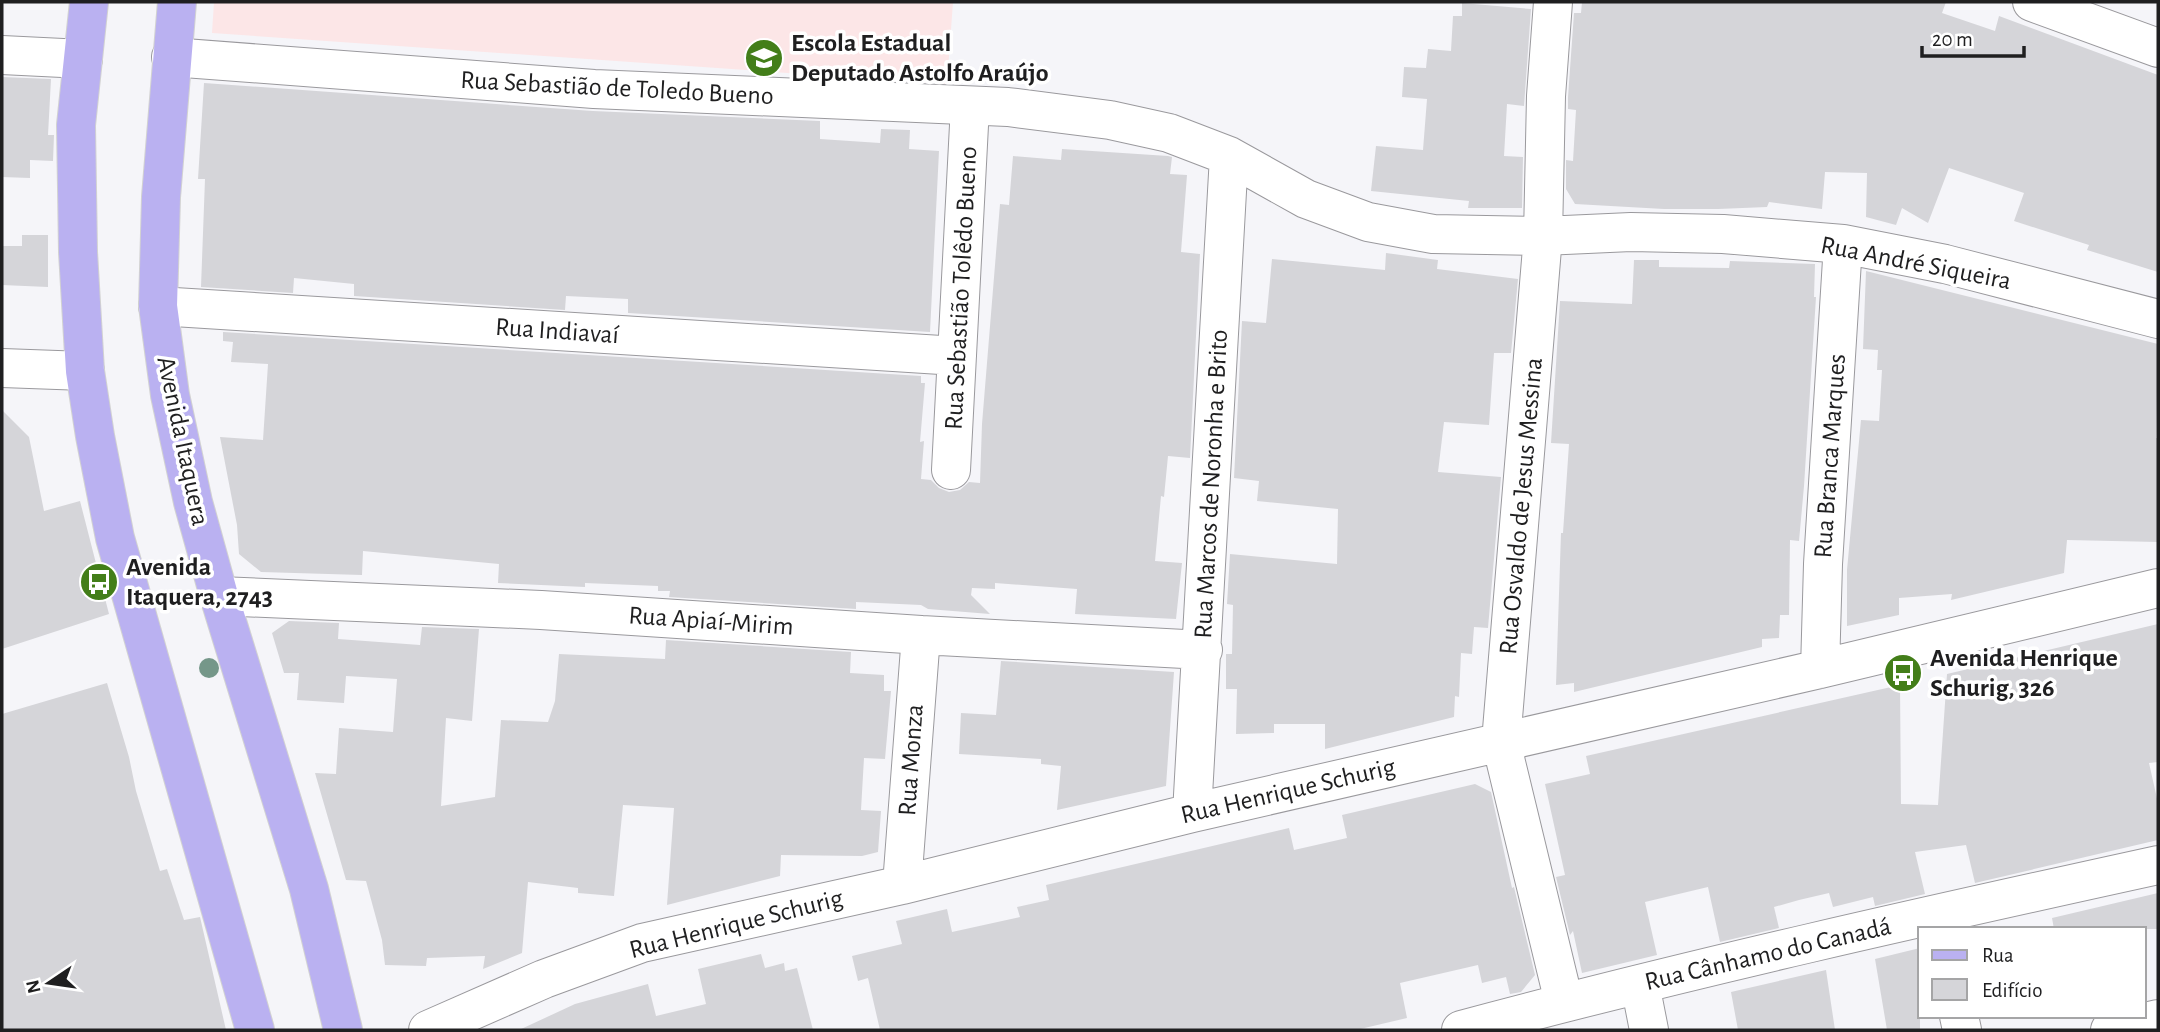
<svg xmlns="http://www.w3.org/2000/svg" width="2160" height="1032" font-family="'Alegreya Sans',sans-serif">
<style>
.education{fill:#fce6e7}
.building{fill:#d5d5d9}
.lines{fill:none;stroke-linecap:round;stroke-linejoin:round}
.minor-casing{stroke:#9a999d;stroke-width:40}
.major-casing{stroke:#d2d2d2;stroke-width:40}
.minor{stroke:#fff;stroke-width:38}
.major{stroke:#bab1f1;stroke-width:38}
.tree{fill:#759789}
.labels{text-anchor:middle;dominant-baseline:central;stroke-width:7;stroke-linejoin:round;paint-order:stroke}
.poi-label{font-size:26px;font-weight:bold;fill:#1f1f20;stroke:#fff;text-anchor:start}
.street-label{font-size:26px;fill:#1f1f20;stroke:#fff}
</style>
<rect width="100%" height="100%" fill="#f5f5f9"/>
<path class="education" d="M 214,2 L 953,2 L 947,84 L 212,33 Z"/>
<path class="building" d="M 1582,2 L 1946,2 L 1942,13 L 1995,31 L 1999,16 L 2158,75 L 2158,272 L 2087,250 L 2089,245 L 2014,221 L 2024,193 L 1949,168 L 1928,223 L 1902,208 L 1896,225 L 1866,217 L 1867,173 L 1825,172 L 1822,209 L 1769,202 L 1767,207 L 1718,209 L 1664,209 L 1575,204 L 1566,189 L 1566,160 L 1573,161 L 1576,110 L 1568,109 L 1568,97 L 1574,13 L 1581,13 Z
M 1462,3 L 1531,9 L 1524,106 L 1507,104 L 1504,156 L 1523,157 L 1522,208 L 1468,208 L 1469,201 L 1371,191 L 1376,146 L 1423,150 L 1427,99 L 1402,97 L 1404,67 L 1426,68 L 1428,49 L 1451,51 L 1453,16 L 1462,16 Z
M 2,77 L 51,79 L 48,135 L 54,135 L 53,161 L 30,160 L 30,178 L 2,177 Z
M 204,83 L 593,111 L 820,121 L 820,139 L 880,143 L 881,129 L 910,130 L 909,149 L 939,151 L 930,332 L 628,313 L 628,299 L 566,296 L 565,310 L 354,296 L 354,284 L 294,278 L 293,293 L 201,287 L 205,179 L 198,179 Z
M 1062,149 L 1168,156 L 1172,157 L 1170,174 L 1187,175 L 1181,252 L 1200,254 L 1190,458 L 1168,456 L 1164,497 L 1161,496 L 1155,561 L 1182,563 L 1176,619 L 1075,614 L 1077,589 L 995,583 L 995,589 L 972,588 L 971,595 L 990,614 L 928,609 L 921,605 L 856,602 L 856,609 L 669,597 L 670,591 L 658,591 L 658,586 L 585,583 L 585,587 L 498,583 L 499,564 L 363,551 L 362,575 L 261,572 L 239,554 L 237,525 L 220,437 L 263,440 L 268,364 L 231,362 L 233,342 L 223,341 L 223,332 L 921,376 L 921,383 L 925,383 L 920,442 L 924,441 L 921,479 L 931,480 L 939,488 L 949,492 L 960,490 L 969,482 L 980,483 L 982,424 L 1000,204 L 1009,205 L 1013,156 L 1061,160 Z
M 22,235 L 48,235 L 48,287 L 2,285 L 2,246 L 22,246 Z
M 1386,253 L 1438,260 L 1437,269 L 1518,279 L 1511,353 L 1494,353 L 1489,425 L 1444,422 L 1438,472 L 1501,477 L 1488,628 L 1474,627 L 1472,654 L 1461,653 L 1459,697 L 1455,696 L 1454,717 L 1325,749 L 1325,724 L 1274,724 L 1274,733 L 1236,734 L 1237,689 L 1226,689 L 1226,654 L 1232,654 L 1233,605 L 1227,604 L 1230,554 L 1337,564 L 1338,509 L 1257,501 L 1259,481 L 1234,478 L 1242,321 L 1266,323 L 1272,259 L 1385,270 Z
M 1634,260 L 1659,260 L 1659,267 L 1729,268 L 1730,261 L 1815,264 L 1814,297 L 1816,297 L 1804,486 L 1799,541 L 1790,540 L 1789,615 L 1780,615 L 1779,638 L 1762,639 L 1762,647 L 1574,692 L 1574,683 L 1556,685 L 1561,533 L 1563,533 L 1569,444 L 1551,443 L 1560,301 L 1632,304 Z
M 1866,271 L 2158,344 L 2156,438 L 2158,438 L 2158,542 L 2067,540 L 2064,573 L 1951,600 L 1952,594 L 1899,598 L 1899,615 L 1847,626 L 1847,570 L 1861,420 L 1879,421 L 1882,370 L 1877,370 L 1878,350 L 1863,349 Z
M 2,410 L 29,437 L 44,511 L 80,501 L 109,614 L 2,649 Z
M 289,621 L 339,623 L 338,639 L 420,645 L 422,627 L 479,629 L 472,721 L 446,718 L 441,806 L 495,797 L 501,720 L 548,722 L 555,701 L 559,654 L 665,659 L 666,640 L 851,652 L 850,673 L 884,675 L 884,691 L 891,691 L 885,759 L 864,758 L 861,810 L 881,811 L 878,852 L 862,856 L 781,855 L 780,876 L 667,905 L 674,808 L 623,805 L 614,896 L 578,893 L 578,888 L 528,882 L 522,953 L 483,969 L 485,956 L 427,958 L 426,966 L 385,965 L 382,940 L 366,881 L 346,880 L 315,773 L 336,774 L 339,728 L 393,732 L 397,679 L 346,676 L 344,703 L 297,700 L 299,673 L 284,673 L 272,633 Z
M 2158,624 L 2158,762 L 2149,763 L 2158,803 L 2158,840 L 1975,883 L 1966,845 L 1915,852 L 1925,894 L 1875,906 L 1873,897 L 1833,907 L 1829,893 L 1799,900 L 1774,907 L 1779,928 L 1720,942 L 1708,887 L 1645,902 L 1657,955 L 1582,973 L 1573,931 L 1570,935 L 1556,877 L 1565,875 L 1545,784 L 1590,774 L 1586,756 L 1900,685 L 1901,804 L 1938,805 L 1947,674 Z
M 1001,661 L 1174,672 L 1166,786 L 1057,810 L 1061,766 L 1041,764 L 1041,759 L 959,754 L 961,713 L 996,715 Z
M 107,683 L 129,757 L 136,791 L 160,871 L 167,869 L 184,920 L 200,917 L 226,1030 L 2,1030 L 2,714 Z
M 1475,784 L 1491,792 L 1512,888 L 1514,887 L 1535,975 L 1521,992 L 1510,994 L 1506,977 L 1482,983 L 1478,965 L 1400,983 L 1407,1018 L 1356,1030 L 880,1030 L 868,978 L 858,981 L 852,956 L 902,944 L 896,921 L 947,909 L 952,932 L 1020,917 L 1017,907 L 1049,900 L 1046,885 L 1289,828 L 1294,850 L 1347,838 L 1342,815 Z
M 2158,893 L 2158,929 L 2054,929 L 2052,918 Z
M 1920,948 L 1920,1030 L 1887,1030 L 1875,959 Z
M 761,954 L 765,968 L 784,963 L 785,971 L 797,968 L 813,1030 L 519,1030 L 575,1004 L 648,984 L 656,1016 L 706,1004 L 698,969 Z
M 1826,970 L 1835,1030 L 1738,1030 L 1731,992 Z"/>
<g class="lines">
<defs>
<path id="minor" d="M 1553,2 L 1546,96 L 1543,236 L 1501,742 L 1564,1002
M 2032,2 L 2158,48
M 2,55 L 83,59
M 171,57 L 594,89 L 1008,107 L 1110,120 L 1169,133 L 1229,156 L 1306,199 L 1368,222 L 1433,234 L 1543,236 L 1631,232 L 1723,234 L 1843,244 L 1945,264 L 2158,319
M 158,306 L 957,356
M 2,368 L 85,371
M 951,470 L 970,106
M 219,596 L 541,610 L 921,635 L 1203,650
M 1820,669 L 1823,564 L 1843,244
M 1192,813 L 1229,156
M 902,885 L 921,635
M 1640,984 L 1649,1030
M 1959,1016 L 1962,1030
M 428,1030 L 544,979 L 642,943 L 902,885 L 1192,813 L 1820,669 L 2158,588
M 1461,1030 C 1692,968 1925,916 2158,865
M 2110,1030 L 2158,1019"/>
<path id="major" d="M 89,2 L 76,125 L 78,252 L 85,371 L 95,436 L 115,538 L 255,1030
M 177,2 L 161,197 L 158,306 L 170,395 L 193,502 L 219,596 L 309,889 L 343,1030"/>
</defs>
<use href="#minor" class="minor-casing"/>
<use href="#major" class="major-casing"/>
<use href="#minor" class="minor"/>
<use href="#major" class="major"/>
</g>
<circle class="tree" cx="209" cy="668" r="10"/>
<defs>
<symbol id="school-disc" viewBox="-11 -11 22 22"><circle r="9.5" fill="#437e19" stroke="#fff"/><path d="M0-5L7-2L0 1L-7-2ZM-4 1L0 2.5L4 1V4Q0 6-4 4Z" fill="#fff"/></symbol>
<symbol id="bus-disc" viewBox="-11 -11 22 22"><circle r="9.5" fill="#437e19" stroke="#fff"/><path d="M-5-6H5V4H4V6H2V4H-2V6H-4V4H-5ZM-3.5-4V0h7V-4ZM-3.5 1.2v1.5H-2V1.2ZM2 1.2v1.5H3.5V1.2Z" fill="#fff"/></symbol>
</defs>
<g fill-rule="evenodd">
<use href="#school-disc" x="742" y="36" width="44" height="44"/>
<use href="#bus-disc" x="77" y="560" width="44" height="44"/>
<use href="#bus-disc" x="1881" y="651" width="44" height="44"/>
</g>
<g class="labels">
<g class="poi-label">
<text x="791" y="43">Escola Estadual<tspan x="791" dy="30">Deputado Astolfo Araújo</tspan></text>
<text x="126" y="567">Avenida<tspan x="126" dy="30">Itaquera, 2743</tspan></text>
<text x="1930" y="658">Avenida Henrique<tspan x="1930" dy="30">Schurig, 326</tspan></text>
</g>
<g class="street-label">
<text transform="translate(617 88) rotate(3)">Rua Sebastião de Toledo Bueno</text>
<text transform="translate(1916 263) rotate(11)">Rua André Siqueira</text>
<text transform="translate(961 288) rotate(-87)">Rua Sebastião Tolêdo Bueno</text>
<text transform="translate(557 331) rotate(4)">Rua Indiavaí</text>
<text transform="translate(183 441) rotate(78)">Avenida Itaquera</text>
<text transform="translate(1830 456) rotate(-86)">Rua Branca Marques</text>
<text transform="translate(1211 484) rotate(-87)">Rua Marcos de Noronha e Brito</text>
<text transform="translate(1521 506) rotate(-85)">Rua Osvaldo de Jesus Messina</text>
<text transform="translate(711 621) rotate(4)">Rua Apiaí-Mirim</text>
<text transform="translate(911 760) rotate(-86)">Rua Monza</text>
<text transform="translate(1288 791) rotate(-13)">Rua Henrique Schurig</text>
<text transform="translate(736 924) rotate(-14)">Rua Henrique Schurig</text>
<text transform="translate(1768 954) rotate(-13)">Rua Cânhamo do Canadá</text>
</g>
</g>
<rect width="2160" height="1032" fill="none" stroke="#1f1f20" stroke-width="7"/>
<rect x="1918" y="927" width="228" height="91" fill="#ffffff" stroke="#a5a5a6" stroke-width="2"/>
<rect x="1932" y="950" width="35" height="10" fill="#bab1f1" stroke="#a5a5a6" stroke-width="2"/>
<text x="1982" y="962" font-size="21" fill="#1f1f20">Rua</text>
<rect x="1932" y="979" width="35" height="21" fill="#d5d5d9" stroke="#a5a5a6" stroke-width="2"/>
<text x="1982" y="997" font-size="21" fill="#1f1f20">Edifício</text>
<g transform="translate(49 983) rotate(257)" stroke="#ffffff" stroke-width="5" paint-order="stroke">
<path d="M0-5L12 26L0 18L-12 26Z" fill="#1f1f20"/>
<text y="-10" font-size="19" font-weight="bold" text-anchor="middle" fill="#1f1f20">N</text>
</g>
<path d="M1922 46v10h102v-10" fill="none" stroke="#1f1f20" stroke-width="3.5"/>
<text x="1932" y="46" font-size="21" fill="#1f1f20" stroke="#ffffff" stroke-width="5" paint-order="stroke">20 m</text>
</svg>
